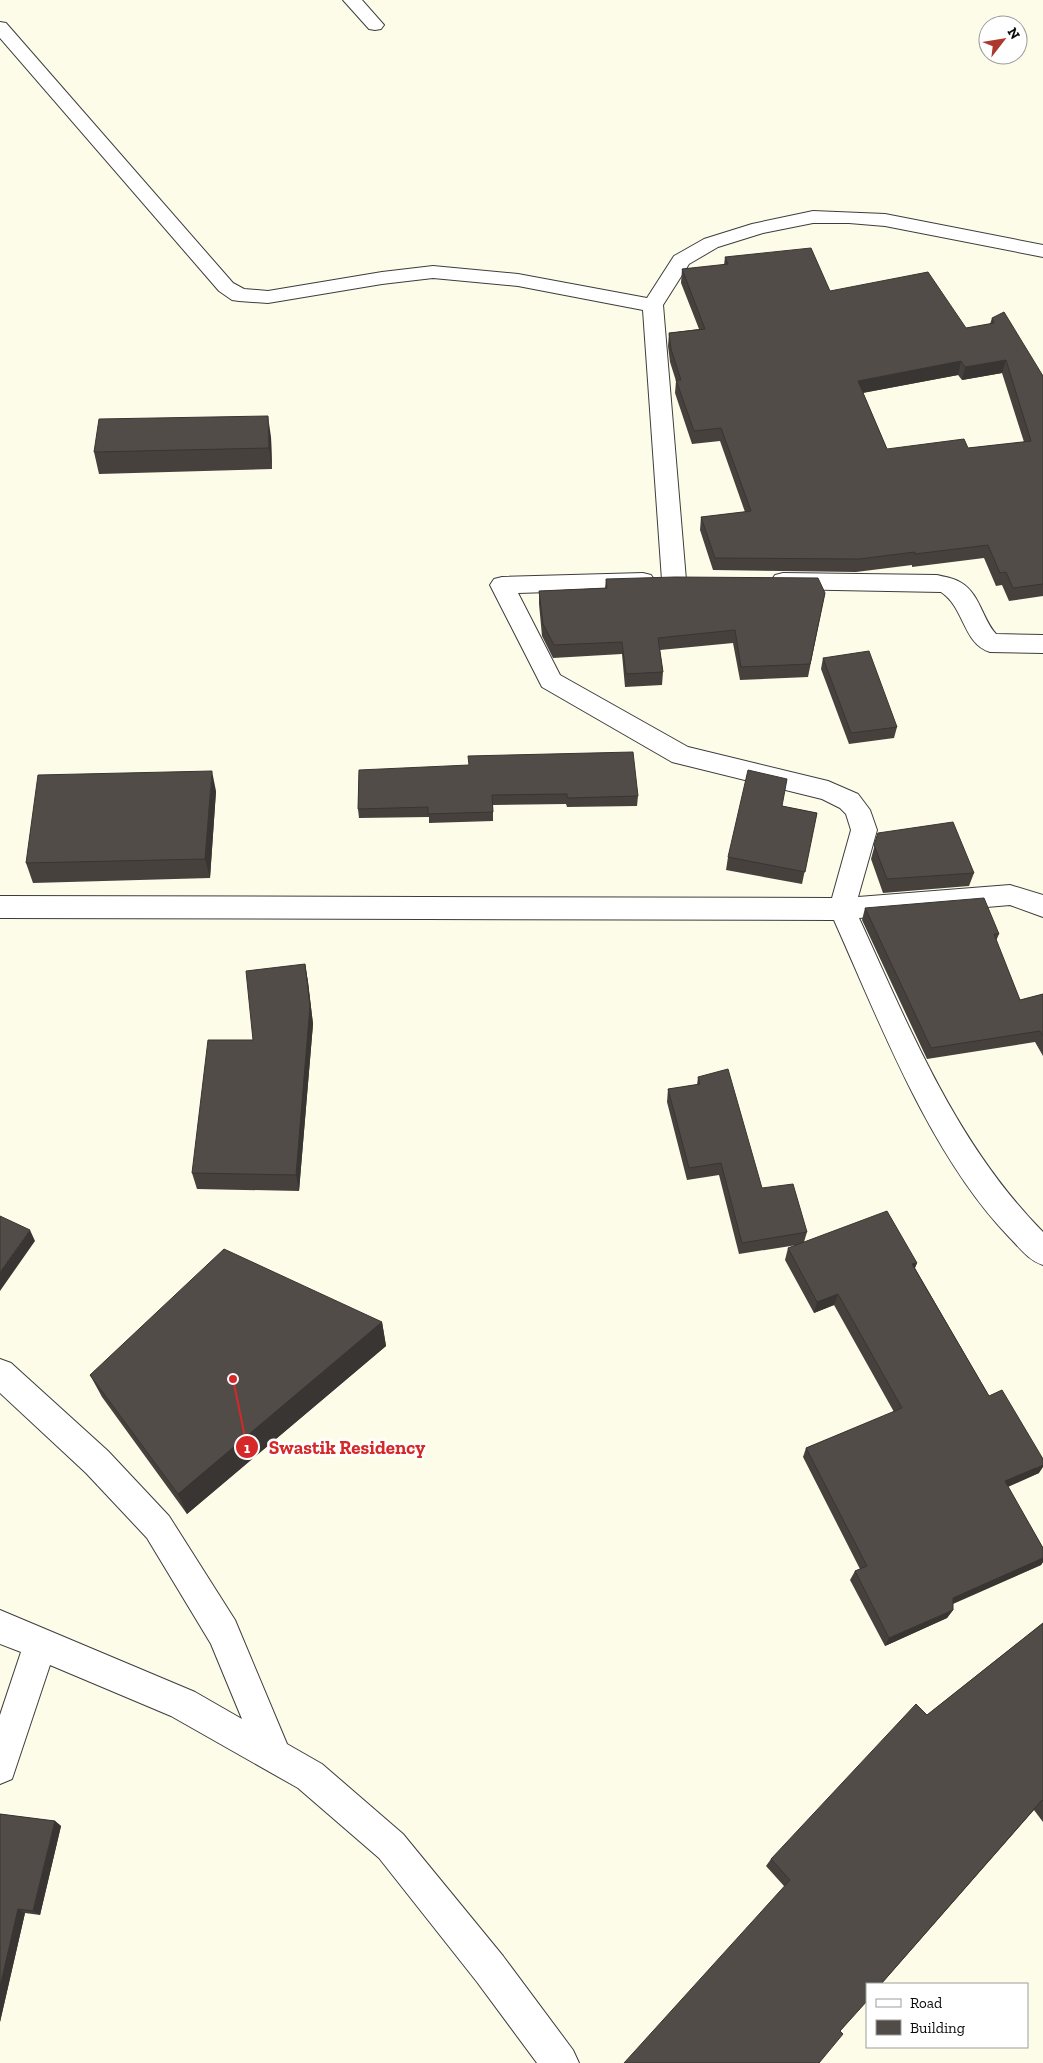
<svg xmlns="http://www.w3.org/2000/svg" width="1043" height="2063" font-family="'Zilla Slab',serif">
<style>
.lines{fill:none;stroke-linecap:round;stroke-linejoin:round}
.minor-casing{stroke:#3d3d3d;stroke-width:2}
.minor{fill:#fff;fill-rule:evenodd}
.wall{fill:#46413d;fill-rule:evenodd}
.shaded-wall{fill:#393532}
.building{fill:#514c47;stroke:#393532;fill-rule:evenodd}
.leader{fill:none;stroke:#d62828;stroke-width:2}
.callout-dot{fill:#d62828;stroke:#fff;stroke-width:2}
.mark-label{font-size:15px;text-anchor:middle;font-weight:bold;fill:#fff}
.callout-label{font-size:19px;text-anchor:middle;font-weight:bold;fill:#d62828;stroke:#fff;stroke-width:5;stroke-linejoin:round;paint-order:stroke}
</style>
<rect width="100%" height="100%" fill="#fdfce8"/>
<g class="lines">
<defs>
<path id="minor" d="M 343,0 L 362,0 L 384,25 L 381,29 L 375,30 L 369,29 Z
M 0,22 L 6,23 L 233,283 L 244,289 L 268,291 L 382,272 L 433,266 L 518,274 L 647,298 L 674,256 L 704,239 L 752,224 L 813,211 L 885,214 L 1043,245 L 1043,257 L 885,226 L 849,223 L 813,223 L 763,233 L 718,247 L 689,264 L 663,305 L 686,580 L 682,586 L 674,588 L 666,586 L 662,580 L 643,310 L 518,286 L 433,278 L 382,284 L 268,303 L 239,301 L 232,300 L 219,291 L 0,38 Z
M 643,573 L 651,575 L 655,581 L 651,587 L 643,589 L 518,593 L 560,675 L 688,747 L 828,781 L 858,794 L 870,810 L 877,830 L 858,897 L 1010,885 L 1043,895 L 1043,917 L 1010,905 L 859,918 C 910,1029 956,1144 1043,1232 L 1043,1265 C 1028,1260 1020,1248 1009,1237 C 930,1155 880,1023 834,920 L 0,918 L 0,896 L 832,898 L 851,830 L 846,814 L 840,808 L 822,799 L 672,762 L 542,687 L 490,585 L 494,579 L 502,577 Z
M 783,573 L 937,575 C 945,577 953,578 960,582 C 980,593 982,619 996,634 L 1043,635 L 1043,653 L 990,652 C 963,644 965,608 941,592 L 783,589 L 775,587 L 771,581 L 775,575 Z
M 0,1359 L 11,1363 L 108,1451 L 169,1516 L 235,1620 L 287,1744 L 322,1764 L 403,1834 L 503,1956 L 573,2050 L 579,2063 L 537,2063 L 477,1982 L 379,1858 L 298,1788 L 171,1716 L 50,1665 L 12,1779 L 0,1784 L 0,1715 L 21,1652 L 0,1644 L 0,1610 L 195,1692 L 242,1719 L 211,1644 L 147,1538 L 86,1473 L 0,1393 Z"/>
</defs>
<use href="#minor" class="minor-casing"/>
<use href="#minor" class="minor"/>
</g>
<path class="wall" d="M 725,257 L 830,291 L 966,328 L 990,324 L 992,318 L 1043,376 L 1043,596 L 1009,601 L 1002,585 L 996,586 L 984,558 L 912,567 L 912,565 L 856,572 L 713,570 L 700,530 L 701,517 L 745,512 L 720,441 L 692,444 L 675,393 L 676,381 L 670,362 L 668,346 L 669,333 L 699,329 L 681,283 L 682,269 L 724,265 ZM 1002,373 L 1024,442 L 968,448 L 887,449 L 863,393 L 958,375 L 962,380 Z
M 271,437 L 272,469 L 99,474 L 94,452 Z
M 606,579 L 825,593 L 808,677 L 740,680 L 733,643 L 660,650 L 663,672 L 662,685 L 625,687 L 622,654 L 553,658 L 542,636 L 539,604 L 539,591 L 605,588 Z
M 823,658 L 897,727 L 894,738 L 849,744 L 821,669 Z
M 359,770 L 638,796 L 637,806 L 567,807 L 566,804 L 493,805 L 493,821 L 429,823 L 429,817 L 359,818 L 358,809 Z
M 216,791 L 210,878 L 33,883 L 26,863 Z
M 782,806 L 817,813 L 802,884 L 726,870 L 728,857 Z
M 878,833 L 974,873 L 969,886 L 883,893 L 871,859 Z
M 865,908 L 999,934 L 996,941 L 1020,1000 L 1043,994 L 1043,1056 L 1035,1042 L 927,1059 L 862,920 Z
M 305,964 L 308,982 L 313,1024 L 299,1191 L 197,1189 L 192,1173 L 253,1040 Z
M 698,1077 L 762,1188 L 807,1232 L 804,1242 L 917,1263 L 915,1268 L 989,1396 L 1039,1473 L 1008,1487 L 1043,1548 L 1043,1562 L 1041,1565 L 953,1604 L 953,1610 L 947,1618 L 885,1646 L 850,1580 L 855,1571 L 860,1569 L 803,1457 L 806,1448 L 894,1412 L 834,1305 L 814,1313 L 785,1260 L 788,1248 L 797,1245 L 739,1254 L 719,1175 L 687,1180 L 667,1102 L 668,1089 L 697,1085 Z
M 382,1322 L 386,1346 L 187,1514 L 102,1397 L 90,1375 Z
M 1043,1623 L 1043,1822 L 1034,1810 L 840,2031 L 784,1886 L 766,1866 L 771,1859 L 927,1715 Z
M 0,1814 L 55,1821 L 61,1826 L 40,1915 L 25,1913 L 0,2022 Z"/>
<path class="shaded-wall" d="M 1006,360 L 1002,373 L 962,380 L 965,367 Z
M 961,361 L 958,375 L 856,394 L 858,381 Z
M 268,416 L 271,437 L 272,469 L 269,448 Z
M 212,771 L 216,791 L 210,878 L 205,859 Z
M 305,964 L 308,982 L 313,1024 L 299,1191 L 296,1175 Z
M 30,1230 L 35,1241 L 0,1291 L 0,1272 Z
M 917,1263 L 912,1274 L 912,1264 Z
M 838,1294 L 834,1305 L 814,1313 L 817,1302 Z
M 382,1322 L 386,1346 L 187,1514 L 178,1494 Z
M 1043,1465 L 1043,1467 L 1039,1473 L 999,1490 L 1005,1481 Z
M 1043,1558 L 1043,1562 L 1041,1565 L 947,1606 L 953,1598 Z
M 953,1610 L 947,1618 L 885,1646 L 889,1638 Z
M 55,1821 L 61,1826 L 40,1915 L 33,1911 Z
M 18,1909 L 25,1913 L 0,2022 L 0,1987 Z"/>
<path class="building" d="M 811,248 L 830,291 L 928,272 L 966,328 L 994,323 L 992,318 L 1004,312 L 1043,376 L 1043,584 L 1013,588 L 1006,572 L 1000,573 L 988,545 L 915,554 L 915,552 L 859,559 L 715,558 L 701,517 L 751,511 L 721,428 L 694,431 L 676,380 L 681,380 L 671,349 L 669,333 L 705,329 L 682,269 L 728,264 L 725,257 ZM 1006,360 L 1031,441 L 968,448 L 964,439 L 887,449 L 858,381 L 961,361 L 965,367 Z
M 268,416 L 269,448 L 94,452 L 99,419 Z
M 675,577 L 818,578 L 825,593 L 810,664 L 741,667 L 735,630 L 658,638 L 663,672 L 626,674 L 622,642 L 554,645 L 543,624 L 539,591 L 607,588 L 606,579 Z
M 869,651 L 897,727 L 851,733 L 823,658 Z
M 633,752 L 638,796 L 567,798 L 567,794 L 492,795 L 493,812 L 428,814 L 428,807 L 358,809 L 359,770 L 469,765 L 468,756 Z
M 748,770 L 787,779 L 782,806 L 817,813 L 805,872 L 728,857 Z
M 212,771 L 205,859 L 26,863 L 38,775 Z
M 953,822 L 974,873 L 887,879 L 874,845 L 878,833 Z
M 984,898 L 999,934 L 994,934 L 1020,1000 L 1043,994 L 1043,1036 L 1040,1031 L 931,1048 L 865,908 Z
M 305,964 L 310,1006 L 296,1175 L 192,1173 L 208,1040 L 253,1040 L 246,971 Z
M 728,1069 L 762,1188 L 793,1184 L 807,1232 L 742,1243 L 721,1163 L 689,1168 L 668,1089 L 700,1084 L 698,1077 Z
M 887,1211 L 917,1263 L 912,1264 L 989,1396 L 1002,1390 L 1043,1459 L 1043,1465 L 1005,1481 L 1043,1548 L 1043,1558 L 953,1598 L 953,1610 L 889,1638 L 855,1571 L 867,1566 L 806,1448 L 902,1408 L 838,1294 L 817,1302 L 788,1248 Z
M 0,1216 L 30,1230 L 0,1272 Z
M 224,1249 L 382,1322 L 178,1494 L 90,1375 Z
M 1043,1623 L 1043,1801 L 1042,1800 L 881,1984 L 867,1984 L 867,2001 L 840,2031 L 843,2034 L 819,2063 L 624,2063 L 790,1880 L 771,1859 L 916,1704 L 927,1715 Z
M 0,1814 L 55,1821 L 33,1911 L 18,1909 L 0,1987 Z"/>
<path class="leader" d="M233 1379L247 1447"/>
<g class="callout-dot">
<circle cx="233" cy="1379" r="5"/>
<circle cx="247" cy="1447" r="12"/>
</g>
<g class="mark-label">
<text x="247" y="1453">1</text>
</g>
<g class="callout-label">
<text x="347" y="1454">Swastik Residency</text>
</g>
<rect x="866" y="1983" width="162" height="65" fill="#ffffff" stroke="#9d9d9d"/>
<rect x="876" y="1999" width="25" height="8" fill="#ffffff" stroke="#9d9d9d"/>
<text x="910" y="2008" font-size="15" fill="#0a0a0a">Road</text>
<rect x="876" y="2020" width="25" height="15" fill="#514c47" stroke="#9d9d9d"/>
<text x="910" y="2033" font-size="15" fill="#0a0a0a">Building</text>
<g transform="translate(1003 40) rotate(59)"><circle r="24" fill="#ffffff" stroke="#9d9d9d"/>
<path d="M0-4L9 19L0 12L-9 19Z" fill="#ad382e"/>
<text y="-8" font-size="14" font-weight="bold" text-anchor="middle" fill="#0a0a0a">N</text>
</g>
</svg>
